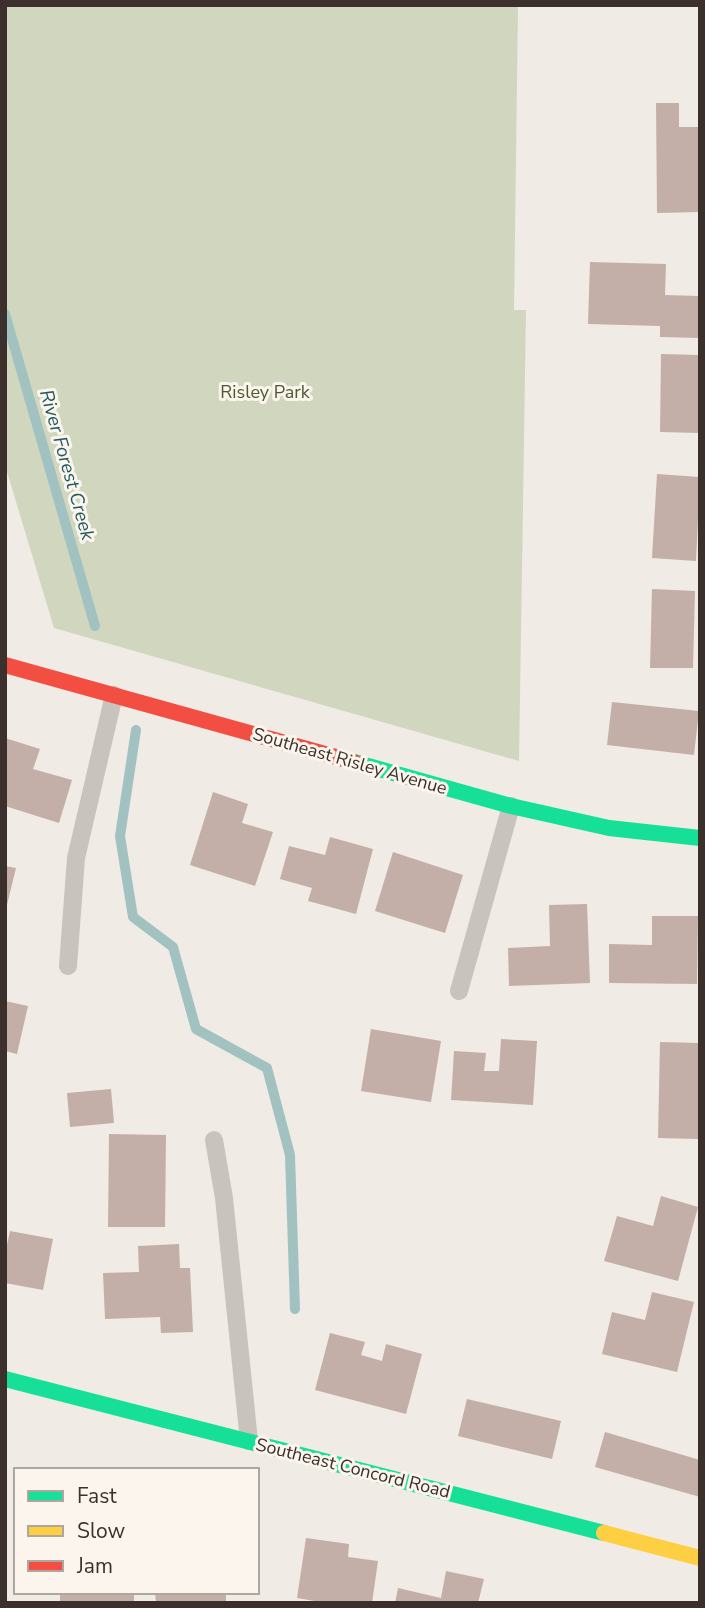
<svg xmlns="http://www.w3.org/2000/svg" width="705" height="1608" font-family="'Nunito Sans',sans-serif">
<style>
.green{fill:#d1d6bf}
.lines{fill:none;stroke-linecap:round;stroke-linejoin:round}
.stream{stroke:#a1c2c1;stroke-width:10}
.building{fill:#c3afa7}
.lane{stroke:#c9c3be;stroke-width:18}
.fast{stroke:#16e098;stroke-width:16}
.slow{stroke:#ffcf43;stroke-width:16}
.jam{stroke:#f24e42;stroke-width:16}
.labels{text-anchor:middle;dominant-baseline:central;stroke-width:6;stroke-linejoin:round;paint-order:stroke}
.park-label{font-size:18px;fill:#4a5a2e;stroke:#fbf5ee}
.street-label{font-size:18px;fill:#3b302b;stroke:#fbf5ee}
.water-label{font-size:19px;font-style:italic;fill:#1f5a5e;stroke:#fbf5ee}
</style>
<rect width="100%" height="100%" fill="#f0ebe5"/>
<path class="green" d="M 5,5 L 518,5 L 514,310 L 526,310 L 519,761 L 54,628 L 5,465 Z"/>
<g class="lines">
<path class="stream" d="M 5,314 L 95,626
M 136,730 L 120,836 L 133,917 L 173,947 L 196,1029 L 267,1068 L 290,1155 L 295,1309"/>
</g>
<path class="building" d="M 656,103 L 679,103 L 679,127 L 700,127 L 700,212 L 657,213 Z
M 590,262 L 666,264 L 665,295 L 700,296 L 700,338 L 660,337 L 660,326 L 588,324 Z
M 661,354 L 700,355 L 700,433 L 660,432 Z
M 657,474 L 700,477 L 696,561 L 652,558 Z
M 652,589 L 695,591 L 693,668 L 650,668 Z
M 612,702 L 699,711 L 694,755 L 607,745 Z
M 5,738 L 40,749 L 33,769 L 72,780 L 59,823 L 5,806 Z
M 213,792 L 248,804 L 242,823 L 273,832 L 255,886 L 190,865 Z
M 330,837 L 373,849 L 356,914 L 308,901 L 312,888 L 280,879 L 289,846 L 325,855 Z
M 393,852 L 463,875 L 445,933 L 375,911 Z
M 5,866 L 16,868 L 6,909 L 5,908 Z
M 587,904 L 590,983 L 509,986 L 508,948 L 550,946 L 549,905 Z
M 652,916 L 698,916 L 697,984 L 609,983 L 609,944 L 652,945 Z
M 5,1001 L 28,1006 L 17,1054 L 5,1051 Z
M 371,1029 L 441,1041 L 431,1102 L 361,1091 Z
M 501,1039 L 537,1041 L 533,1105 L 451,1100 L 454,1051 L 486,1053 L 484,1071 L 499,1071 Z
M 660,1042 L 700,1043 L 698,1139 L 658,1138 Z
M 111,1089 L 114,1123 L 70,1127 L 67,1093 Z
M 109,1134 L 166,1135 L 165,1227 L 108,1227 Z
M 661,1196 L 698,1207 L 678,1281 L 604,1261 L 617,1216 L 653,1226 Z
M 10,1231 L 53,1239 L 43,1290 L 5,1283 L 5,1254 Z
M 179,1244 L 180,1268 L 190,1268 L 193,1332 L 161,1333 L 160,1317 L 105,1319 L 103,1273 L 139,1272 L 138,1246 Z
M 652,1292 L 694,1302 L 677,1372 L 602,1354 L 612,1312 L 645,1320 Z
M 330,1333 L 365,1342 L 361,1355 L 382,1361 L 386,1344 L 422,1354 L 406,1414 L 315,1390 Z
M 467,1399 L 561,1421 L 552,1459 L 458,1436 Z
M 605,1432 L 700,1460 L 700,1497 L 595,1467 Z
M 306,1538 L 349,1544 L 348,1557 L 378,1561 L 372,1603 L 326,1603 L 297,1598 Z
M 446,1571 L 484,1579 L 478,1603 L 395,1603 L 398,1588 L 441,1598 Z
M 60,1592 L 134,1592 L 134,1603 L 60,1603 Z
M 155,1592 L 226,1592 L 226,1603 L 156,1603 Z"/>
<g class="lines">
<path class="lane" d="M 68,966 L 76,858 L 114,695
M 459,991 L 511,806
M 214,1140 L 224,1198 L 249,1441"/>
<path class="fast" d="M 354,762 L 511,806 L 609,828 L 700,838
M 5,1379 L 604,1533"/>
<path class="slow" d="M 604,1533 L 700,1558"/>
<path class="jam" d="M 5,665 L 354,762"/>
</g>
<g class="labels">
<g class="park-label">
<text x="265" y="392">Risley Park</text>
</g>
<g class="street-label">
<text transform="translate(350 761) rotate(16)">Southeast Risley Avenue</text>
<text transform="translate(353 1468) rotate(14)">Southeast Concord Road</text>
</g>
<g class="water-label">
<text transform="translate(67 465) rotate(74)">River Forest Creek</text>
</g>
</g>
<rect width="705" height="1608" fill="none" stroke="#3b302b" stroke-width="14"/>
<rect x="14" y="1468" width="245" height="126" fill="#fbf5ee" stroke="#aea6a0" stroke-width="2"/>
<rect x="28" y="1491" width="35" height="10" fill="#16e098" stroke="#aea6a0" stroke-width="2"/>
<text x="77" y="1503" font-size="21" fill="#3b302b">Fast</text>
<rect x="28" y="1526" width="35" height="10" fill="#ffcf43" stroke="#aea6a0" stroke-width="2"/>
<text x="77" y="1538" font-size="21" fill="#3b302b">Slow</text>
<rect x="28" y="1561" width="35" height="10" fill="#f24e42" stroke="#aea6a0" stroke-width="2"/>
<text x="77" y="1573" font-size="21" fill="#3b302b">Jam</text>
</svg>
